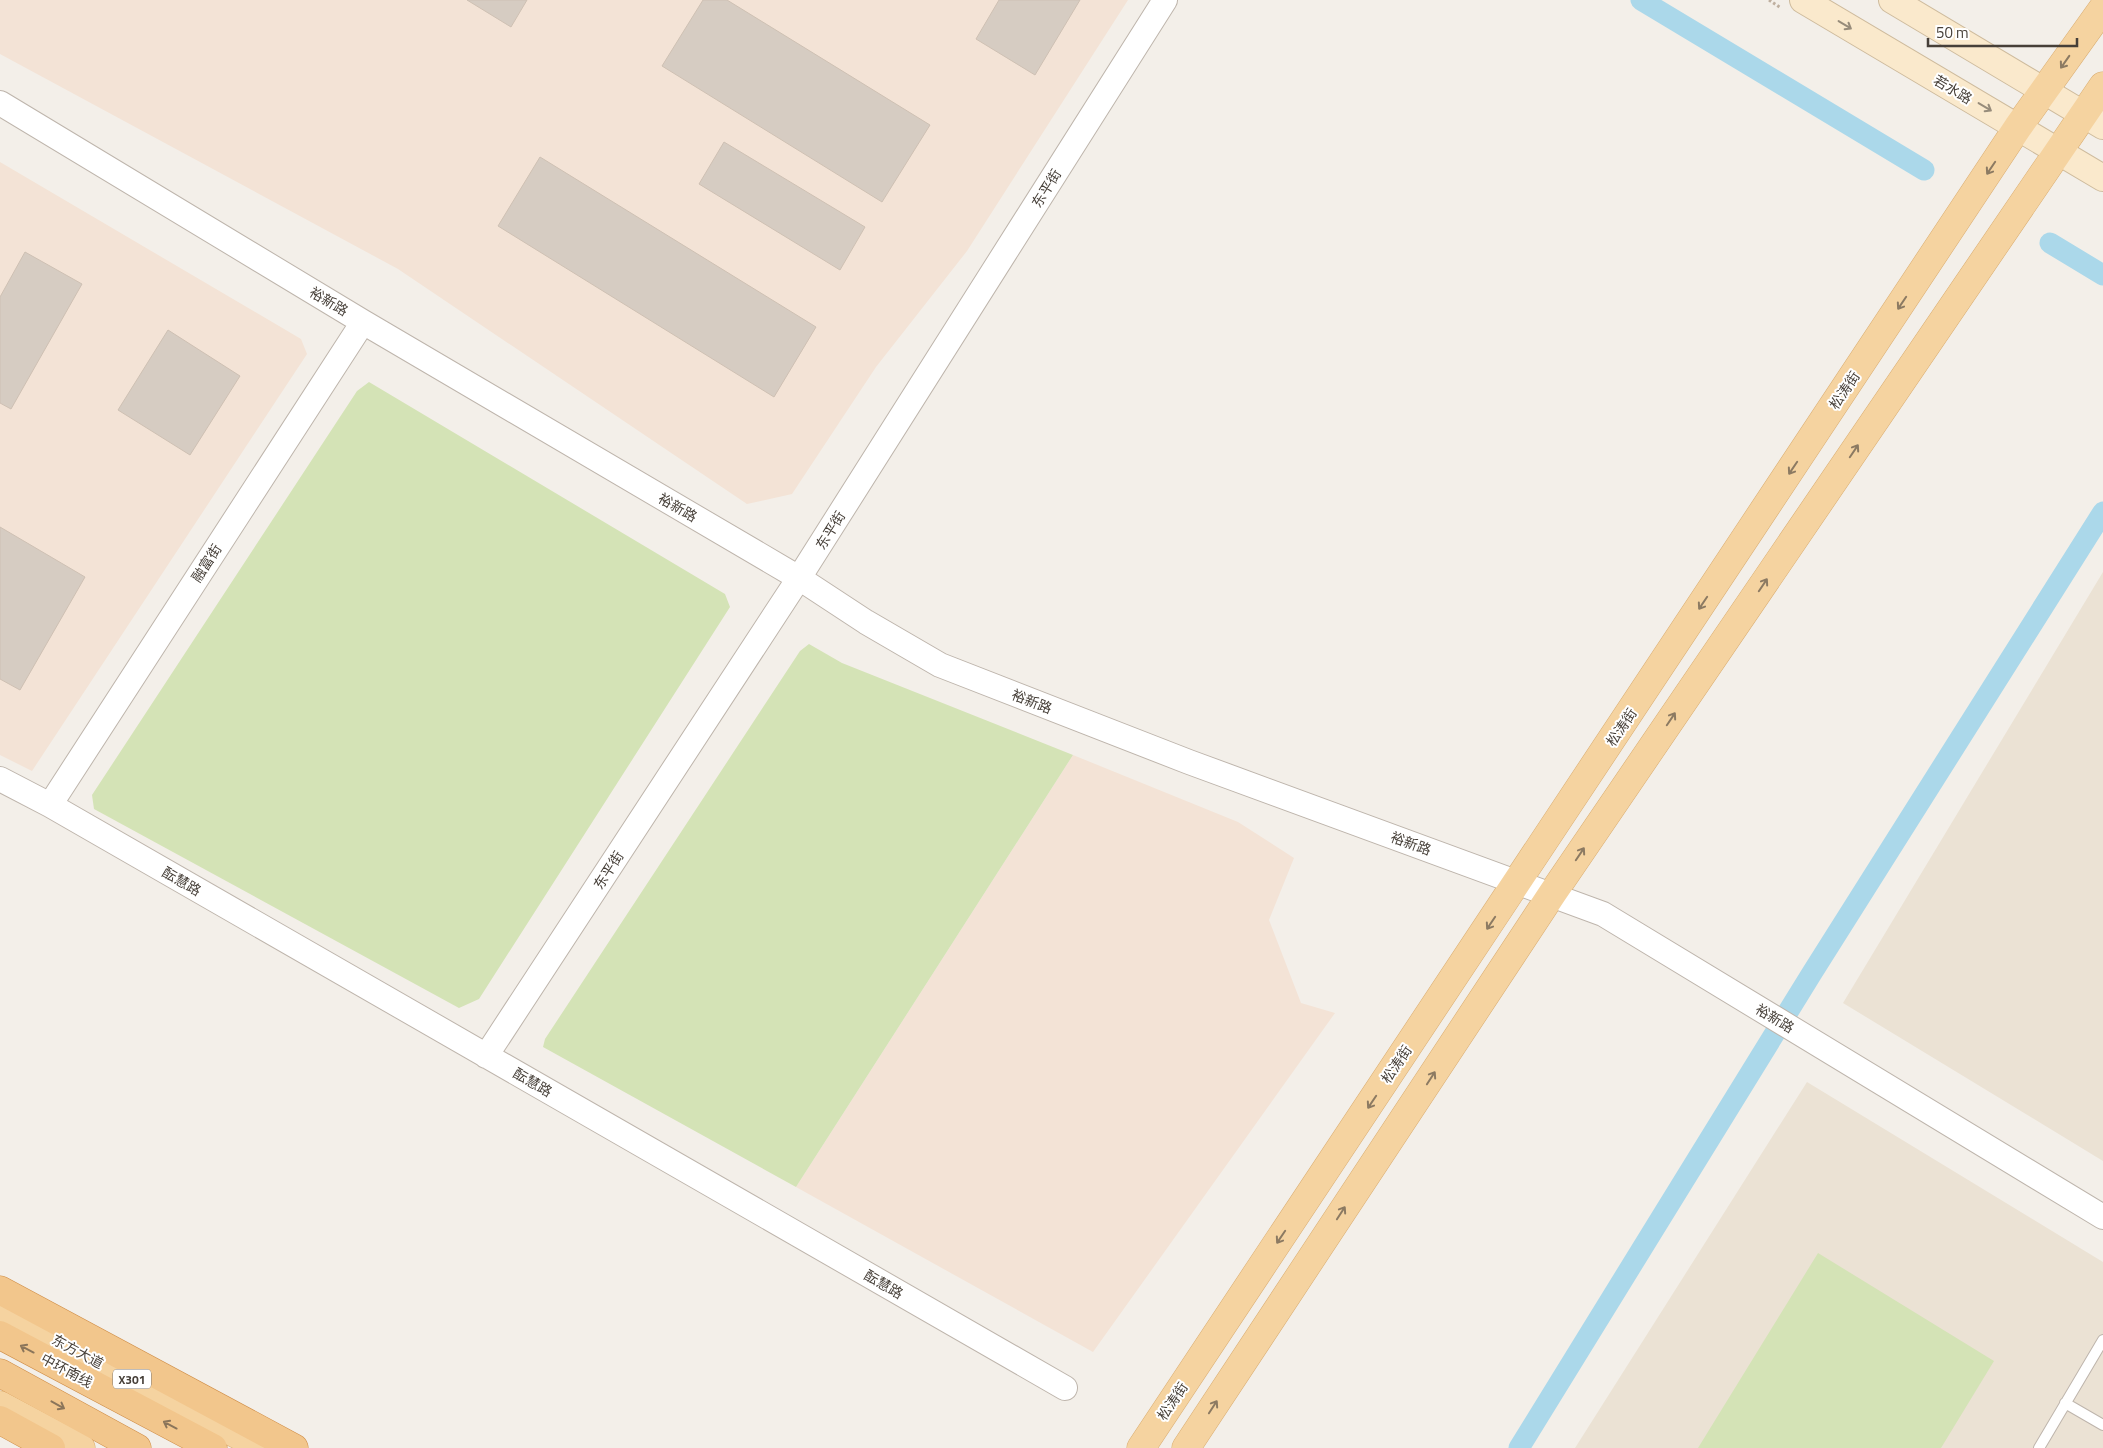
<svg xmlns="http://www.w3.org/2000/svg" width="2103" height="1448" font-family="'Titillium Web','Noto Sans SC',sans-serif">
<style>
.commercial{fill:#f3e3d6}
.education{fill:#ebe2d4}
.green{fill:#d4e3b6}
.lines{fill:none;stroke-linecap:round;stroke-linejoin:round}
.canal{stroke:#abd8ea;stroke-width:21}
.building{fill:#d6ccc2;stroke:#cec0b3}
.service-casing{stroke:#beb5ac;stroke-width:12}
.tertiary-casing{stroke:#beb5ac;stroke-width:26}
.secondary-casing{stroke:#cebb9d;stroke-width:28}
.primary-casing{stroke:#d9ad71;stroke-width:29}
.trunk-casing{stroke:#cf8d47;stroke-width:29}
.path{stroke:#beaf9f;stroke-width:3;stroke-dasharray:2.5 2.5;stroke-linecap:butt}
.service{stroke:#fff;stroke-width:10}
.tertiary{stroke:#fff;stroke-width:24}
.secondary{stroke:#fae9cc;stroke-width:26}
.primary{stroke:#f5d3a0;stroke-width:28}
.trunk{stroke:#f2c68c;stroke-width:28}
.oneway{stroke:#978c7b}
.oneway2{stroke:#8c7a62}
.oneway3{stroke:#8b755a}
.labels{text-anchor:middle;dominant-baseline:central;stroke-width:4;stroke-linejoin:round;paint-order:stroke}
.shield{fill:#fff;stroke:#7e7974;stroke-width:1}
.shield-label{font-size:12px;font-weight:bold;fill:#463f38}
.street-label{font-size:14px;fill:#463f38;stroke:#fff}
</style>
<rect width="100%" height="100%" fill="#f3efe9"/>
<path class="commercial" d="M 0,0 L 1128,0 L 967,251 L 876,367 L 792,494 L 747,504 L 398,269 L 0,54 Z
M 0,162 L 301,339 L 307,354 L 32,771 L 0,755 Z
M 1073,755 L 1238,822 L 1294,858 L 1269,920 L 1301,1003 L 1335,1013 L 1093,1352 L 796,1187 Z"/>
<path class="education" d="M 2103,572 L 2103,1161 L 1843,1003 Z
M 1807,1082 L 2103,1262 L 2103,1448 L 1575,1448 Z"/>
<path class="green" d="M 369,382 L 725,594 L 730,607 L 479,999 L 459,1008 L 94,809 L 92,795 L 357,391 Z
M 809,644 L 842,663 L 1073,755 L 796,1187 L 543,1047 L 545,1039 L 800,651 Z
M 1818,1253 L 1994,1361 L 1941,1448 L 1698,1448 Z"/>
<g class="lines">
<path class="canal" d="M 1641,0 L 1924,170
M 2050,243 L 2103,275
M 1519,1448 L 1812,973 L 2103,512"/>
</g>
<path class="building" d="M 467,0 L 527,0 L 511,27 Z
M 703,0 L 727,0 L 930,125 L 882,202 L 662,66 Z
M 999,0 L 1080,0 L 1035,75 L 976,39 Z
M 724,142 L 865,227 L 840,270 L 699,184 Z
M 540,157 L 816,327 L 774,397 L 498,226 Z
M 25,252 L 82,284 L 11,409 L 0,403 L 0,297 Z
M 168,330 L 240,376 L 190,455 L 118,410 Z
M 0,527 L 85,577 L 20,690 L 0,679 Z"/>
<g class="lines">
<defs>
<path id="service" d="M 2065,1403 L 2103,1425
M 2039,1448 L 2103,1340"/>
<path id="tertiary" d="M 0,103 L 363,322 L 799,578 L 866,622 L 940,665 L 1189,762 L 1603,914 L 2103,1217
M 0,779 L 50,805 L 1065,1388
M 50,805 L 363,322
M 486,1056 L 799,578 L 1165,0"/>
<path id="secondary" d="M 1803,0 L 2103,178
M 1892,0 L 2103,126"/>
<path id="primary" d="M 0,1310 L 263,1448
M 0,1405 L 81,1448
M 1141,1448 L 2018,127 L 2103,8
M 1186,1448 L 1552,894 L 2103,86"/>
<path id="trunk" d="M 0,1290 L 294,1448
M 0,1335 L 213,1448
M 0,1373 L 137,1448
M 0,1420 L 51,1448"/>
</defs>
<use href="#service" class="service-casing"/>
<use href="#tertiary" class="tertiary-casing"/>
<use href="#secondary" class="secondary-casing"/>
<use href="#primary" class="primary-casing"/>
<use href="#trunk" class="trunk-casing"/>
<path class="path" d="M 1769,0 L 1781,8"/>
<use href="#service" class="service"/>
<use href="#tertiary" class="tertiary"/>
<use href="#secondary" class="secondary"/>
<use href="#primary" class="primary"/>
<use href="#trunk" class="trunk"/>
</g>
<defs><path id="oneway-shaft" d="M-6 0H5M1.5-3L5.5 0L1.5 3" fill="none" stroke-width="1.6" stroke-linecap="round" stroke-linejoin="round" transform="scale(1.25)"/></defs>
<g class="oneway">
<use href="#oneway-shaft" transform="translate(1845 25) rotate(31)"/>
<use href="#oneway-shaft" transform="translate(1985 107) rotate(31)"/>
</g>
<g class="oneway2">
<use href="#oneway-shaft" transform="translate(2065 62) rotate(125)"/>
<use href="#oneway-shaft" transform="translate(1991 168) rotate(124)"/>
<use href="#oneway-shaft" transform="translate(1902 303) rotate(124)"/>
<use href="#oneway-shaft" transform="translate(1854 451) rotate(-56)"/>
<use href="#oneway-shaft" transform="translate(1793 468) rotate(124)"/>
<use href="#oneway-shaft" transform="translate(1763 585) rotate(-56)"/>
<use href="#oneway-shaft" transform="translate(1703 603) rotate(124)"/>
<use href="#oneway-shaft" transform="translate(1671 719) rotate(-56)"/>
<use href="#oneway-shaft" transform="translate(1580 854) rotate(-56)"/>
<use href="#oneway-shaft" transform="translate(1491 923) rotate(124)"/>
<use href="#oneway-shaft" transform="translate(1431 1078) rotate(-57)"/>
<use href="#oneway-shaft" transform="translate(1372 1102) rotate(124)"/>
<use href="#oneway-shaft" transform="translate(1341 1213) rotate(-57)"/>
<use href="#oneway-shaft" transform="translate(1281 1237) rotate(124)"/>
<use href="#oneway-shaft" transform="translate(1213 1407) rotate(-57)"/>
</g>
<g class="oneway3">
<use href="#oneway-shaft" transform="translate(27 1349) rotate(-152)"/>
<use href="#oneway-shaft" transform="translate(58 1405) rotate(29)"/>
<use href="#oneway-shaft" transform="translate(170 1425) rotate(-152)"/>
</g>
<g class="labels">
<rect class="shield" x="113" y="1369.5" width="38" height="19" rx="4"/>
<g class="shield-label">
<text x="132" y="1379">X301</text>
</g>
<g class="street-label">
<text transform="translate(1953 89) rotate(31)">若水路</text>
<text transform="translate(1046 188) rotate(-58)">东平街</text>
<text transform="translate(329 301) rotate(31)">裕新路</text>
<text transform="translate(1844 390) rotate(-56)">松涛街</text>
<text transform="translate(678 507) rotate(30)">裕新路</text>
<text transform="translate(830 530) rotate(-58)">东平街</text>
<text transform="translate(206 563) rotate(-57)">融富街</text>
<text transform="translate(1032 701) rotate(21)">裕新路</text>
<text transform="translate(1621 727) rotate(-56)">松涛街</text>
<text transform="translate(1411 843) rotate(20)">裕新路</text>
<text transform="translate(608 870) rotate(-57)">东平街</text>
<text transform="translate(182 881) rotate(30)">酝慧路</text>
<text transform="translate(1775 1018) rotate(31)">裕新路</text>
<text transform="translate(1396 1064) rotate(-56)">松涛街</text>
<text transform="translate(533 1082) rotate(30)">酝慧路</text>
<text transform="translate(884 1284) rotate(30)">酝慧路</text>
<text transform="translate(78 1351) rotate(28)">东方大道</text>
<text transform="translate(67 1370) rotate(28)">中环南线</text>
<text transform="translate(1172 1401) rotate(-56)">松涛街</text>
</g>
</g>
<path d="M1928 38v8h149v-8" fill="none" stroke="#463f38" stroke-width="2.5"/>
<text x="1936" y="38" font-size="15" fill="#463f38" stroke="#ffffff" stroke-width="4" paint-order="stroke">50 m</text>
</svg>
